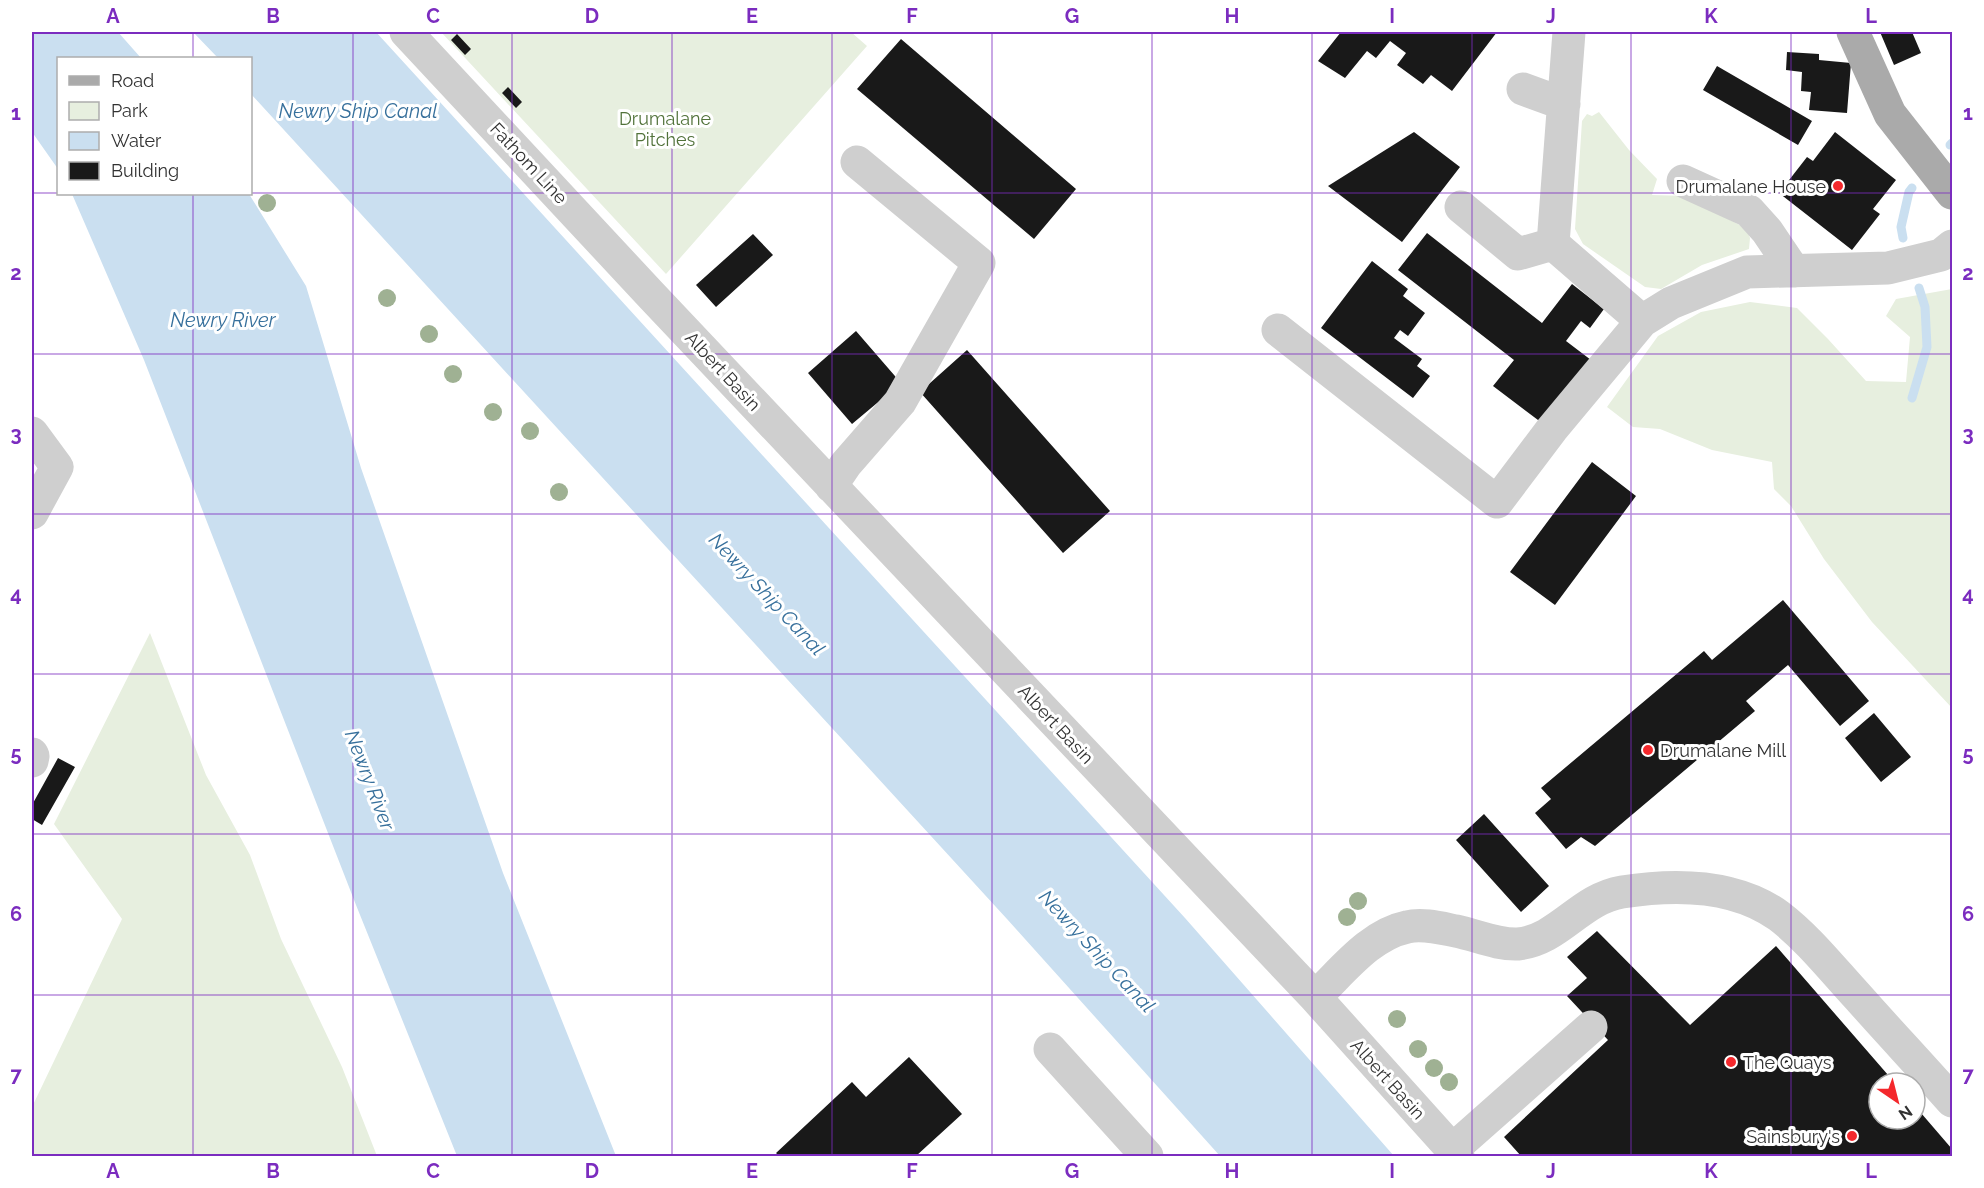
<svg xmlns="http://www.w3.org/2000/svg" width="1984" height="1188" font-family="Raleway,sans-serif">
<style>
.green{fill:#e7efdf}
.water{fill:#cadff0}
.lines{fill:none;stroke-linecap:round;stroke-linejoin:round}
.stream{stroke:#cadff0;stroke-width:9}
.building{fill:#191919}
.minor{stroke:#cfcfcf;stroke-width:33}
.major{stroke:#aaa;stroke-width:33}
.tree{fill:#9fb193}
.grid{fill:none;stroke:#7b2cbf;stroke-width:1.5;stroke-opacity:0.55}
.poi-dot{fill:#f4282c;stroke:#fff;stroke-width:2}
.labels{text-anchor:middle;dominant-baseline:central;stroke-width:6;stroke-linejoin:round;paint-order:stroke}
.park-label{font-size:18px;fill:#51723a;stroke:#fff}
.street-label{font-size:18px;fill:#323232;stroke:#fff}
.poi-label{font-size:18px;fill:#323232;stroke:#fff;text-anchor:end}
.water-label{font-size:20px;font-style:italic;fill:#37709c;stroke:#fff}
.neatline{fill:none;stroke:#7b2cbf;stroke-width:2}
.grid-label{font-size:20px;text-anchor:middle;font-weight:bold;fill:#7b2cbf}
</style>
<rect width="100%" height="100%" fill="#fff"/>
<path class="green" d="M 441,32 L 851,32 L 867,46 L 666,274 Z
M 1599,112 L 1629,150 L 1657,179 L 1652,195 L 1686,196 L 1747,229 L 1750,238 L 1749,249 L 1702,265 L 1661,289 L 1645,287 L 1583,244 L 1575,229 L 1582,121 L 1587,114 L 1592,116 Z
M 1952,289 L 1952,708 L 1872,622 L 1824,559 L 1791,506 L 1774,489 L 1772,462 L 1712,450 L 1660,429 L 1633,427 L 1607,407 L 1658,336 L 1701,312 L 1750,302 L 1797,308 L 1828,339 L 1866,381 L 1906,382 L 1910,337 L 1886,316 L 1896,299 Z
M 150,633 L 206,775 L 250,855 L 281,939 L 342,1067 L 377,1156 L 32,1156 L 32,1107 L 122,919 L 54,824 Z"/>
<path class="water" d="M 32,32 L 118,32 L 141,58 L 58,58 L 58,169 L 32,132 Z
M 193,32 L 376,32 L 1185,918 L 1394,1156 L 1220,1156 L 1007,919 L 251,94 L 250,58 L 218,58 Z
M 72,194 L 249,194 L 306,286 L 361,468 L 503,873 L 616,1156 L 457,1156 L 356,905 L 144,360 Z"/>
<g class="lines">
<path class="stream" d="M 1950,145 L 1952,143
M 1903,238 L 1901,227 L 1909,192 L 1912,188
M 1912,398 L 1927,347 L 1925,307 L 1919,288"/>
</g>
<path class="building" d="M 1341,32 L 1497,32 L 1452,91 L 1431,75 L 1423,84 L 1397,65 L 1406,53 L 1390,41 L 1376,58 L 1367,51 L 1345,78 L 1318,61 Z
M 1880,32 L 1912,32 L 1921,53 L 1894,65 Z
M 457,34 L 471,49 L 465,55 L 451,40 Z
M 901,39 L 1076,189 L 1034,239 L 857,89 Z
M 1787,52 L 1819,54 L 1819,60 L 1851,63 L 1847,113 L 1809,110 L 1811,92 L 1801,91 L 1802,72 L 1786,70 Z
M 1717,66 L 1812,121 L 1798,145 L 1703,90 Z
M 508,87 L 522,102 L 516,108 L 502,93 Z
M 1414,132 L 1460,167 L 1402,242 L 1328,186 Z
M 1835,132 L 1896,180 L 1873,209 L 1880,214 L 1852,250 L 1779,193 L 1807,157 L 1813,161 Z
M 1427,233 L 1542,323 L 1572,284 L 1604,309 L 1590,328 L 1581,321 L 1566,341 L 1591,360 L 1542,423 L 1493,386 L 1514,360 L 1398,270 Z
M 753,234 L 773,255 L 716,307 L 696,285 Z
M 1372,261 L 1408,289 L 1403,296 L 1425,313 L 1408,336 L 1400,330 L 1394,338 L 1422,359 L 1417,366 L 1430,376 L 1413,398 L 1321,328 Z
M 856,331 L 901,383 L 852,424 L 808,373 Z
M 967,350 L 1110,511 L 1063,553 L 920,392 Z
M 1592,462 L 1636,496 L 1555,605 L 1510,572 Z
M 1783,600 L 1869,701 L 1840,726 L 1788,665 L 1746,701 L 1755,711 L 1595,846 L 1581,837 L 1566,849 L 1535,813 L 1551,799 L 1541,788 L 1704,651 L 1712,660 Z
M 1874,713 L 1911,757 L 1881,782 L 1845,738 Z
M 58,758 L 75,767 L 42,825 L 32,819 L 32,805 Z
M 1484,814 L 1549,886 L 1521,912 L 1456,840 Z
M 1597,931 L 1690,1025 L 1776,946 L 1895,1083 L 1879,1083 L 1879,1119 L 1915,1119 L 1915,1106 L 1952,1149 L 1952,1156 L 1521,1156 L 1504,1137 L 1608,1040 L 1567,996 L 1587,978 L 1567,957 Z
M 909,1057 L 962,1114 L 916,1156 L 779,1156 L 776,1153 L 852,1082 L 866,1097 Z"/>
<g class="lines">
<path class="minor" d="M 406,32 L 651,295 L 1315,997 L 1458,1156
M 1523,89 L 1564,104
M 1683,181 L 1749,211 L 1767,231 L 1794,271
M 1461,207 L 1518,254 L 1553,244 L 1642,321
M 1553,244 L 1569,32
M 1278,330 L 1497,502 L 1552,429 L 1642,321 L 1671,303 L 1747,272 L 1888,268 L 1941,255 L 1952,246
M 32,433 L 57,467 L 32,513
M 831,486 L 846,464 L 900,402 L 979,263 L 857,162
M 32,754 L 33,756 L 32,761
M 1315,997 C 1342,972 1369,935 1407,927 C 1422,923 1441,928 1456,931 C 1476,935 1497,945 1518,944 C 1559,940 1580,899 1622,892 C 1673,884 1735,884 1779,916 C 1808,938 1833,970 1858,997 C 1889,1032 1921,1066 1952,1101
M 1050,1049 L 1147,1156
M 1452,1150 L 1591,1027"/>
<path class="major" d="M 1853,32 L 1890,114 L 1952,193"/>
</g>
<g class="tree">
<circle cx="267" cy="203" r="9"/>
<circle cx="387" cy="298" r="9"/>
<circle cx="429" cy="334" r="9"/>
<circle cx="453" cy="374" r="9"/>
<circle cx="493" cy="412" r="9"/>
<circle cx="530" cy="431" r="9"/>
<circle cx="559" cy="492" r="9"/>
<circle cx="1358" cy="901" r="9"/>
<circle cx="1347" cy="917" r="9"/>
<circle cx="1397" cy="1019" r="9"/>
<circle cx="1418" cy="1049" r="9"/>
<circle cx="1434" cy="1068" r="9"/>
<circle cx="1449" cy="1082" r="9"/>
</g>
<path class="grid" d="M 193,32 L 193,58M 353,32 L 353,1156M 512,32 L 512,1156M 672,32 L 672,1156M 832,32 L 832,1156M 992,32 L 992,1156M 1152,32 L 1152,1156M 1312,32 L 1312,1156M 1472,32 L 1472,1156M 1631,32 L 1631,1156M 1791,32 L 1791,1156M 32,193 L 58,193M 250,193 L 1952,193M 193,194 L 193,1156M 32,354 L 1952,354M 32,514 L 1952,514M 32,674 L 1952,674M 32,834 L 1952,834M 32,995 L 1952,995"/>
<g class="poi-dot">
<circle cx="1838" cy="186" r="6"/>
<circle cx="1648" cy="750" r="6"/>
<circle cx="1731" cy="1062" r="6"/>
<circle cx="1852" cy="1136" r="6"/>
</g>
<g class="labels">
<g class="park-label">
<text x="665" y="118">Drumalane<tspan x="665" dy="21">Pitches</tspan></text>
</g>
<g class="street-label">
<text transform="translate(529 163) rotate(47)">Fathom Line</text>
<text transform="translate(723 371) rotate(47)">Albert Basin</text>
<text transform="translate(1056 724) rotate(47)">Albert Basin</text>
<text transform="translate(1388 1079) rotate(48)">Albert Basin</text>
</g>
<g class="poi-label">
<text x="1826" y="186">Drumalane House</text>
<text x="1660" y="750" text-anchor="start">Drumalane Mill</text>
<text x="1743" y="1062" text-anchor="start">The Quays</text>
<text x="1840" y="1136">Sainsbury's</text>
</g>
<g class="water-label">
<text x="358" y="111">Newry Ship Canal</text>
<text x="223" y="320">Newry River</text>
<text transform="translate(767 594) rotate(47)">Newry Ship Canal</text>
<text transform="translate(370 780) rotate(69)">Newry River</text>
<text transform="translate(1097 951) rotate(47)">Newry Ship Canal</text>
</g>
</g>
<rect width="1984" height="1188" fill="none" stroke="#ffffff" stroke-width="66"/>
<rect x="57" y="57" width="195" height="138" fill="#ffffff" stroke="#adadad" stroke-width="1.5"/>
<rect x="69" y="76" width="30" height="9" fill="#aaaaaa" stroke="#adadad" stroke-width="1.5"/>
<text x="111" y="87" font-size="18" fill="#323232">Road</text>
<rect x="69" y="102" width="30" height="18" fill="#e7efdf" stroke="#adadad" stroke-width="1.5"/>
<text x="111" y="117" font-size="18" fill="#323232">Park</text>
<rect x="69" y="132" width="30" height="18" fill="#cadff0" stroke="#adadad" stroke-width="1.5"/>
<text x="111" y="147" font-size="18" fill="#323232">Water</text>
<rect x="69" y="162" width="30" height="18" fill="#191919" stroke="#adadad" stroke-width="1.5"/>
<text x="111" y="177" font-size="18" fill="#323232">Building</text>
<g transform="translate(1897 1101) rotate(145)"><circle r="28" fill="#ffffff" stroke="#adadad" stroke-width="1.5"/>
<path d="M0-4.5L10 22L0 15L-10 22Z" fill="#f4282c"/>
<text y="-9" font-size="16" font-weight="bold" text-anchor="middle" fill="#323232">N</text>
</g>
<rect x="33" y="33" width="1918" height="1122" class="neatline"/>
<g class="grid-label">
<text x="113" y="23">A</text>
<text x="273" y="23">B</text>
<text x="433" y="23">C</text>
<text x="592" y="23">D</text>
<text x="752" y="23">E</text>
<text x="912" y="23">F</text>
<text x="1072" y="23">G</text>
<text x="1232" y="23">H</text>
<text x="1392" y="23">I</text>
<text x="1551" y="23">J</text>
<text x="1711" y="23">K</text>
<text x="1871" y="23">L</text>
<text x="16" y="120">1</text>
<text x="1968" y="120">1</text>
<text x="16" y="280">2</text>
<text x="1968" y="280">2</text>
<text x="16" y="441">3</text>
<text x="1968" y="441">3</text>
<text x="16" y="601">4</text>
<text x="1968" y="601">4</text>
<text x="16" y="761">5</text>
<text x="1968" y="761">5</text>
<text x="16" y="921">6</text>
<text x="1968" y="921">6</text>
<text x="16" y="1082">7</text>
<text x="1968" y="1082">7</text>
<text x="113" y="1178">A</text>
<text x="273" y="1178">B</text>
<text x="433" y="1178">C</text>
<text x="592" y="1178">D</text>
<text x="752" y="1178">E</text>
<text x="912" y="1178">F</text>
<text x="1072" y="1178">G</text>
<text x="1232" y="1178">H</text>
<text x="1392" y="1178">I</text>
<text x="1551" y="1178">J</text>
<text x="1711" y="1178">K</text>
<text x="1871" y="1178">L</text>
</g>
</svg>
